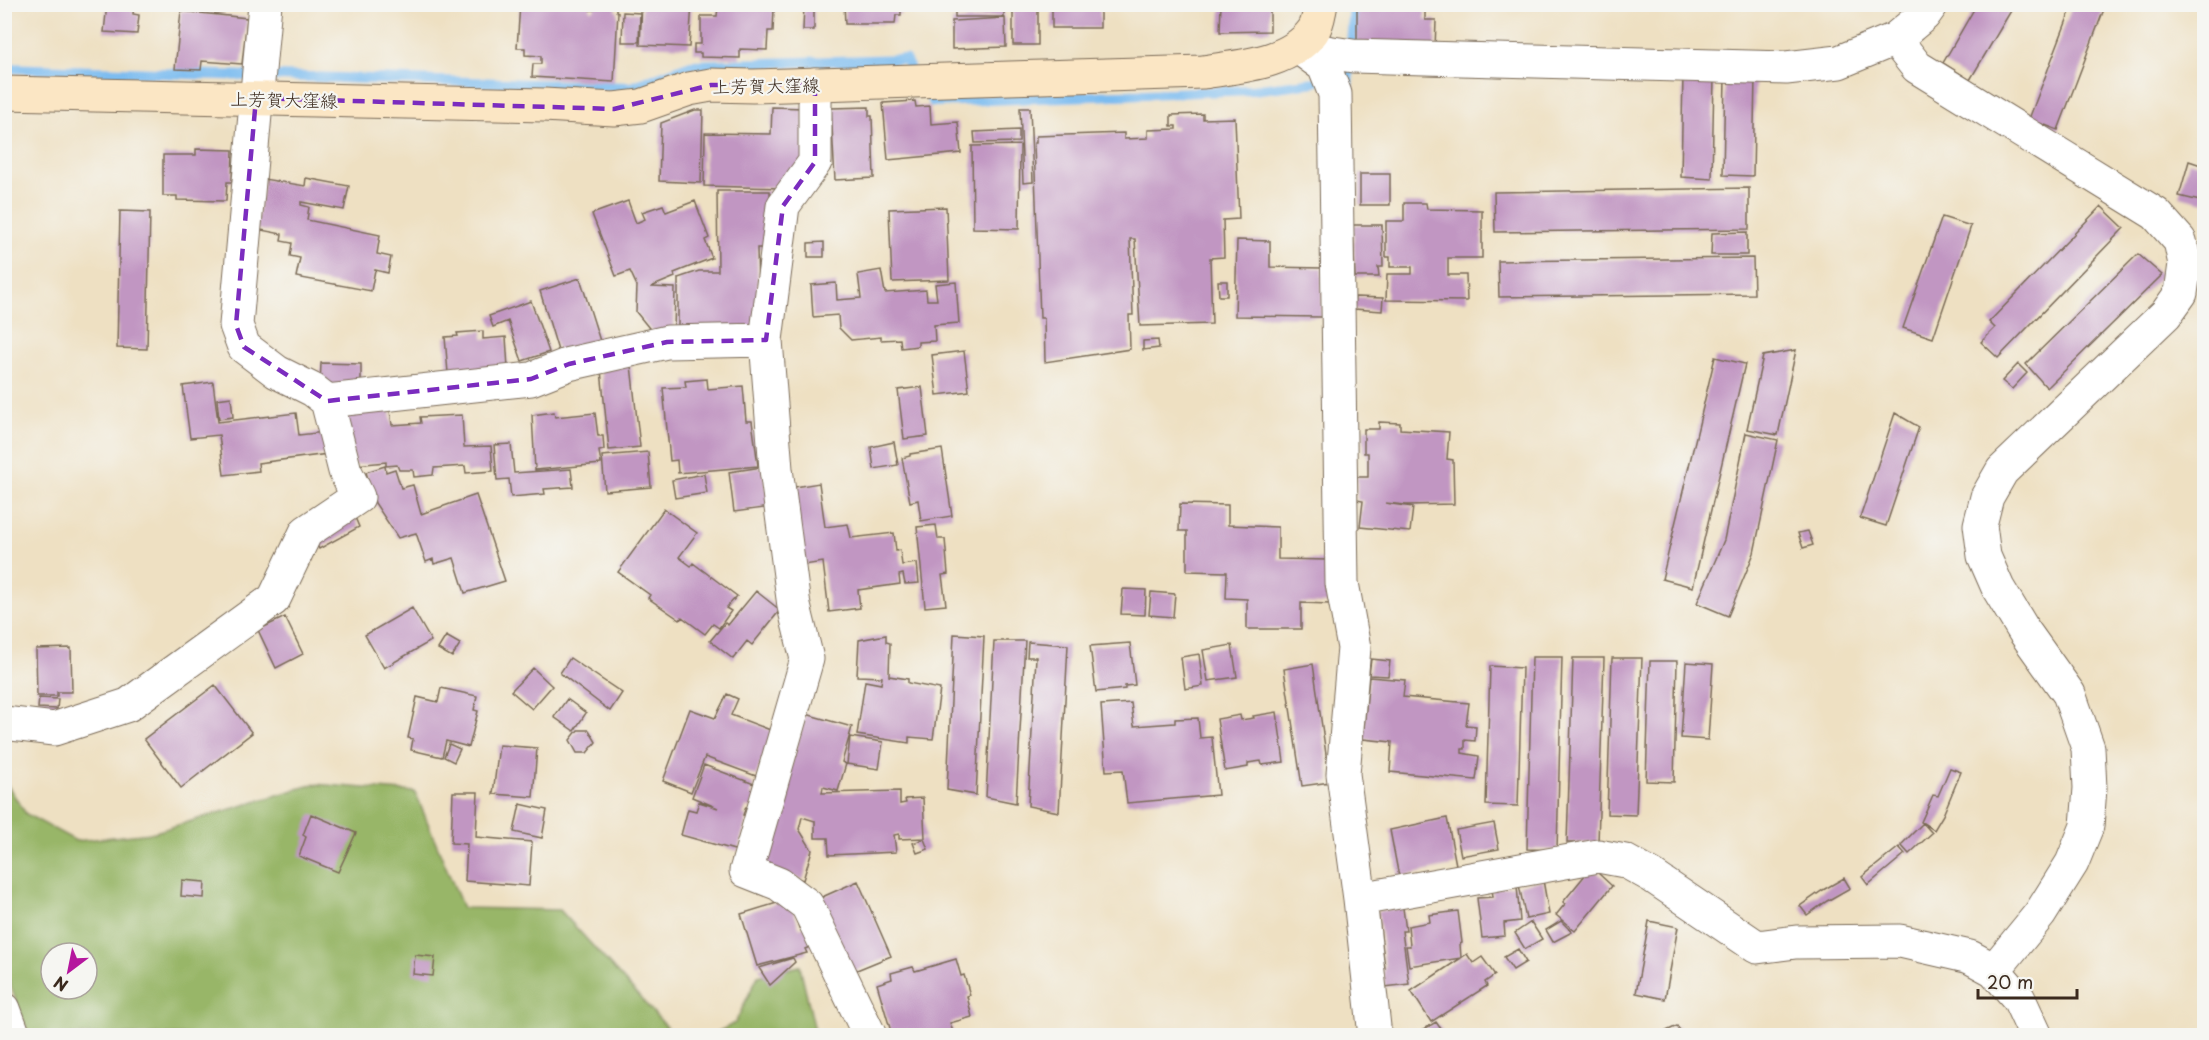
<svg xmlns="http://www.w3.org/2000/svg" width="2209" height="1040" font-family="'Playpen Sans','Klee One',sans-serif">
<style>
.forest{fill:#98b668;stroke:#6a7043;stroke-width:1.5;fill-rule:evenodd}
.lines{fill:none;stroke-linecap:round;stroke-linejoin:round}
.stream{stroke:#7cbcf0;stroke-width:10}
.building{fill:#c196c2}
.street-casing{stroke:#7a6a57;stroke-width:35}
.secondary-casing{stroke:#7a6a57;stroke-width:35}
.street{stroke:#fff;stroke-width:33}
.secondary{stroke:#fbe6c4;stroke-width:33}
.marked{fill:none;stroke:#7b2cbf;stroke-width:4.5;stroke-dasharray:12 8;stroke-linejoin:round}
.labels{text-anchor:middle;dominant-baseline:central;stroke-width:4.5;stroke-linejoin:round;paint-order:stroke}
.street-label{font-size:18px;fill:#3b2a1e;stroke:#f6f6f2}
</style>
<rect width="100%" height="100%" fill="#f6f6f2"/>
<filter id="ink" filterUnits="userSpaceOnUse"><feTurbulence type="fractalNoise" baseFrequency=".0167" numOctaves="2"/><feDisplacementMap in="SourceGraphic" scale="12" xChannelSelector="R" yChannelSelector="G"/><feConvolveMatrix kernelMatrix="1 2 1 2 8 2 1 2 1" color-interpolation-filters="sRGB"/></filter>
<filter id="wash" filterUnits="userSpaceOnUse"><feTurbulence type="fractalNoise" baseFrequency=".008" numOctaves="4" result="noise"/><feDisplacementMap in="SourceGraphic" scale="24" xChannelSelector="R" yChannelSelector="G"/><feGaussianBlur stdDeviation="1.35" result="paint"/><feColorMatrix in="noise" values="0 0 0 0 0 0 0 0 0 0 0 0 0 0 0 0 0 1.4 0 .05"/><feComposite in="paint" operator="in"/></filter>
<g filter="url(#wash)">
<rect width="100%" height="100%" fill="#eee0c2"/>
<path class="forest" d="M 4,780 L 26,814 L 76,841 L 152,833 L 314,784 L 415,792 L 463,908 L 560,910 L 674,1035 L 29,1035 L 5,971 ZM 51,953 L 87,953 L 87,989 L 51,989 Z
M 800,966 L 816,1035 L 710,1036 L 735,1023 L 758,976 Z"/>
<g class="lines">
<path class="stream" d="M 4,68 L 251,76
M 277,76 L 631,87 L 691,65 L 905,59 L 909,67
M 930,97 L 933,102 L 1252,90 L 1315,82
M 1347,97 L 1354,4"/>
</g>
<g id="blocks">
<path class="building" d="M 107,4 L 134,4 L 133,14 L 139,15 L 137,34 L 104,32 Z
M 520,4 L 591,4 L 590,10 L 594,10 L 595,4 L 616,4 L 616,11 L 618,12 L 614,82 L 532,77 L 533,64 L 541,64 L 541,56 L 525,55 L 525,48 L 517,48 Z
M 642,4 L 692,4 L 689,47 L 640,45 Z
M 804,4 L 814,5 L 814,30 L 803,30 Z
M 844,4 L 901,4 L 901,15 L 896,15 L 895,24 L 845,24 Z
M 955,4 L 1004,4 L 1004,17 L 955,17 Z
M 1013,4 L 1038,4 L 1038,45 L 1013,45 Z
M 1052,4 L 1100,4 L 1100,28 L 1052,28 Z
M 1221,4 L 1270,4 L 1270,31 L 1220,32 Z
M 1357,4 L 1425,4 L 1425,20 L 1436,20 L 1435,50 L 1357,44 Z
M 1977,4 L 2015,4 L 1970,80 L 1943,63 Z
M 2073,4 L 2106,4 L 2058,130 L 2029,119 Z
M 718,7 L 774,9 L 773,31 L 768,31 L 767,50 L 740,49 L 740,58 L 701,57 L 701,53 L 694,53 L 694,44 L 701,44 L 701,16 L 717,16 Z
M 181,11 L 247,18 L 242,64 L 202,61 L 201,70 L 175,69 Z
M 623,12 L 640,13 L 639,42 L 622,42 Z
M 1005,18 L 1006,47 L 952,49 L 952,21 Z
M 1683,75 L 1714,75 L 1712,179 L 1681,177 Z
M 1725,77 L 1755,77 L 1753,176 L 1723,175 Z
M 915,101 L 916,107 L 930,106 L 931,124 L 958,122 L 961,153 L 888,160 L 883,103 Z
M 772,107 L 803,108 L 805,158 L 780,188 L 704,186 L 705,133 L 771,134 Z
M 869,107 L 869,116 L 872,116 L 874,178 L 835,180 L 831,108 Z
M 1020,108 L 1030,108 L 1033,182 L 1023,183 Z
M 695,110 L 703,110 L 701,183 L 659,181 L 661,123 Z
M 1203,114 L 1203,119 L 1235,118 L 1239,219 L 1223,220 L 1224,257 L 1210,258 L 1212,324 L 1140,326 L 1135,239 L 1130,239 L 1133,315 L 1129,315 L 1130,349 L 1045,362 L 1044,318 L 1040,318 L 1034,143 L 1036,143 L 1036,136 L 1124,133 L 1124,139 L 1148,138 L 1148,130 L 1176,129 L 1176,126 L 1171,126 L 1171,115 Z
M 1019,130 L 1019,142 L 975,143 L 974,132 Z
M 1020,145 L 1019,229 L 973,228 L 972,146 Z
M 196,149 L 233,150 L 232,182 L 227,182 L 226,201 L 177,200 L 177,196 L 163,196 L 163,155 L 196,155 Z
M 2189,161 L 2204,166 L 2204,202 L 2179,196 Z
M 1360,174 L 1390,174 L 1390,205 L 1360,205 Z
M 306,178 L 349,186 L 344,210 L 301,202 L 301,205 L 309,207 L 307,220 L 380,235 L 377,254 L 391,257 L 388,273 L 375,270 L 371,291 L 296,277 L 300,258 L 290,256 L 292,243 L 281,241 L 282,234 L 256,229 L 264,179 L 305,186 Z
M 1749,188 L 1749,229 L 1495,232 L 1494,192 Z
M 717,191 L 770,191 L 771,248 L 757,248 L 759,332 L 678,334 L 678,278 L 699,271 L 718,271 Z
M 628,201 L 636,223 L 645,219 L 642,212 L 663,205 L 666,212 L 695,201 L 709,238 L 705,240 L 712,258 L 674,273 L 675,277 L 651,287 L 675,288 L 674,333 L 653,333 L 636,312 L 637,286 L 630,271 L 616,276 L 592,214 Z
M 1404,203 L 1426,203 L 1427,209 L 1482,210 L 1482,258 L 1448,258 L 1448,275 L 1466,275 L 1467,301 L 1386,300 L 1387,274 L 1412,274 L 1412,267 L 1390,267 L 1390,257 L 1386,257 L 1386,221 L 1404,221 Z
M 2101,206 L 2124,228 L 1998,358 L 1981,342 L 1995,328 L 1989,322 Z
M 946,207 L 949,280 L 892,282 L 889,209 Z
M 120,211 L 150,212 L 147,349 L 117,348 Z
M 1942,217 L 1971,226 L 1933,338 L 1903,328 Z
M 1353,225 L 1382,225 L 1383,267 L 1378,267 L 1379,277 L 1355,277 Z
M 1747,232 L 1747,255 L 1711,255 L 1712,233 Z
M 1237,240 L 1270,241 L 1270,267 L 1322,268 L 1322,317 L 1235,316 Z
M 824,242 L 824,257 L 808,257 L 808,243 Z
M 2138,254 L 2162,275 L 2047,388 L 2026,364 Z
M 1753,258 L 1754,294 L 1499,297 L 1498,261 Z
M 881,270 L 885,293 L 926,290 L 927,300 L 937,300 L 935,284 L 956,282 L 959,323 L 934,325 L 935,341 L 918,342 L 918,346 L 901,348 L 900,339 L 881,340 L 881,337 L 851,340 L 839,328 L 838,315 L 813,317 L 811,285 L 836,283 L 837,300 L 861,298 L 858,274 Z
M 580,278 L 600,341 L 559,354 L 540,291 Z
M 1218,281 L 1227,281 L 1227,296 L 1219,296 Z
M 1355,297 L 1383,298 L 1382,311 L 1354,309 Z
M 531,301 L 549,352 L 522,361 L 508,321 L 493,327 L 489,316 Z
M 483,331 L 483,339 L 506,337 L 508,368 L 448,373 L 445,337 L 458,336 L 457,333 Z
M 1158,340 L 1159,348 L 1143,350 L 1143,341 Z
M 1796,350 L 1778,435 L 1747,429 L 1763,356 Z
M 964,351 L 969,391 L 937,395 L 932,355 Z
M 1715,357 L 1745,364 L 1693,587 L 1662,579 Z
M 321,363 L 361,364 L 361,389 L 320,385 Z
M 2018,364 L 2027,373 L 2012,389 L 2002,381 Z
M 631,365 L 640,447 L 609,450 L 601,370 Z
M 707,379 L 708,389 L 743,386 L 746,421 L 752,421 L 758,466 L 678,473 L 677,460 L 670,461 L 663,388 L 686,387 L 685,381 Z
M 213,382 L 218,422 L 296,413 L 299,435 L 325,432 L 328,454 L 258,463 L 259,471 L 224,475 L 219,435 L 190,438 L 183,386 Z
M 922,387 L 928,436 L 904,439 L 898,390 Z
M 231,397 L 233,417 L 219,419 L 217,399 Z
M 389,404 L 392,425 L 421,423 L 420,417 L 462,415 L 464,447 L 491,446 L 493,471 L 466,473 L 465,466 L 434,468 L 433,475 L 414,477 L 413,470 L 399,470 L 397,465 L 386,466 L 386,462 L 355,465 L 340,410 Z
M 554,412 L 555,417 L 595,413 L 598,436 L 603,436 L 604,450 L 599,451 L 601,464 L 535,470 L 532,415 Z
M 1895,413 L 1919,427 L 1886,526 L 1860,518 Z
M 1379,422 L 1400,423 L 1400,429 L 1449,432 L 1447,459 L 1453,460 L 1454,504 L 1406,505 L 1385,503 L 1413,507 L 1410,532 L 1360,527 L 1363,501 L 1357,500 L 1357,477 L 1368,477 L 1368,453 L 1364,453 L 1364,429 L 1379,429 Z
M 1746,433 L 1778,440 L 1754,553 L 1728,616 L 1697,603 L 1724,540 Z
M 894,442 L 898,465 L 874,469 L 871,447 Z
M 511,444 L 514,473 L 571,469 L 573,487 L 544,489 L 545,494 L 511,497 L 509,479 L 497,480 L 494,445 Z
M 942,449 L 952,516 L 921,521 L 918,500 L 910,502 L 902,458 L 910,456 L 910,454 Z
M 648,452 L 651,487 L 605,491 L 602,456 Z
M 385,466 L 386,472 L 395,469 L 401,488 L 413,485 L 421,514 L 476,495 L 505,581 L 465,593 L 454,558 L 434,564 L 433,559 L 426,562 L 416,533 L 398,538 L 375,503 L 366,472 Z
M 762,467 L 771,507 L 734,512 L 729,472 Z
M 704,474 L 707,493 L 675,498 L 672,480 Z
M 819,483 L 825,527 L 848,524 L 851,538 L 894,533 L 896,551 L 900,550 L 902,565 L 917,563 L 919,583 L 905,584 L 903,574 L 899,575 L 900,584 L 858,590 L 860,608 L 829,612 L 823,562 L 798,566 L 788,488 Z
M 1180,504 L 1228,505 L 1228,525 L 1278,527 L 1278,559 L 1329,560 L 1330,604 L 1301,603 L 1301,629 L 1247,629 L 1247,599 L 1226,598 L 1227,572 L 1187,571 L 1187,531 L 1179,531 Z
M 664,509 L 697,533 L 679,557 L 691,566 L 693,563 L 737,596 L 726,608 L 731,611 L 719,628 L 713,624 L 705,634 L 682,617 L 680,620 L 648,598 L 650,595 L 618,572 Z
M 354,515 L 359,527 L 319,549 L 313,537 Z
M 936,525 L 938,539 L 945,539 L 948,574 L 942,575 L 946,605 L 925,607 L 917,527 Z
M 1808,531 L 1813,545 L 1803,548 L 1798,533 Z
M 1123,589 L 1146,590 L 1145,615 L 1121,614 Z
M 756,591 L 780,610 L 752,645 L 747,641 L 733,659 L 710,641 L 725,623 L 728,625 Z
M 1151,592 L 1175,594 L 1173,617 L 1149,615 Z
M 412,608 L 431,641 L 384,668 L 365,635 Z
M 285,617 L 303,654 L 276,668 L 258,630 Z
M 954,634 L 984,636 L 976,795 L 947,790 Z
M 886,635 L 886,642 L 890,643 L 889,676 L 908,679 L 908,683 L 940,689 L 933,739 L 909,737 L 909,743 L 857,735 L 865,681 L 881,684 L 882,677 L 857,676 L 859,640 Z
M 446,636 L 460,644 L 452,657 L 438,649 Z
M 994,641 L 1025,641 L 1016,803 L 986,797 Z
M 1028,642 L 1068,645 L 1059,812 L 1028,806 L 1036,657 L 1027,657 Z
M 1130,643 L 1135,685 L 1125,686 L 1125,689 L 1096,692 L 1090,646 Z
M 1232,645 L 1237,677 L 1208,681 L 1203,650 Z
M 71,648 L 72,692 L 57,692 L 57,696 L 37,696 L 36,649 Z
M 1199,654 L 1203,686 L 1185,689 L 1181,657 Z
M 1532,657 L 1562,657 L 1557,850 L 1527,849 Z
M 570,658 L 622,693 L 610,711 L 560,673 Z
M 1573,658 L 1604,658 L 1598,843 L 1567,843 Z
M 1612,658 L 1642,658 L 1636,815 L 1607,814 Z
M 1371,659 L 1390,661 L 1388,676 L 1369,675 Z
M 1650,661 L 1677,661 L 1674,782 L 1646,781 Z
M 1686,662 L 1713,664 L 1708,740 L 1681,738 Z
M 1313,664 L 1330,782 L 1302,786 L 1284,669 Z
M 1490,666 L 1522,668 L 1518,806 L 1486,805 Z
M 533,668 L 552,686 L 532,709 L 511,691 Z
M 1369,677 L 1405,680 L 1403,697 L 1469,703 L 1466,725 L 1476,726 L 1475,741 L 1465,740 L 1465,749 L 1462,749 L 1462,753 L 1479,756 L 1476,780 L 1390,772 L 1392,742 L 1363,739 Z
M 215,685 L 252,733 L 181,788 L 144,739 Z
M 441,688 L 477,696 L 474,710 L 478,711 L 469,747 L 446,741 L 442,757 L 411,750 L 413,739 L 408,738 L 417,697 L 438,702 Z
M 727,694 L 738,699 L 731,715 L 773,731 L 756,776 L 705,757 L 691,792 L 663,781 L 690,709 L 715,718 Z
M 39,698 L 58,699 L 57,709 L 38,708 Z
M 567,699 L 586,713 L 574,731 L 554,717 Z
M 1131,703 L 1134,726 L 1175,723 L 1175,719 L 1198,718 L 1200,738 L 1212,737 L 1218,795 L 1127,803 L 1123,770 L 1106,771 L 1101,705 Z
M 1277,712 L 1284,762 L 1262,765 L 1261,761 L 1248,763 L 1248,767 L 1225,771 L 1217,719 L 1240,715 L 1241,720 L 1254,718 L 1253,716 Z
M 806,714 L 852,727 L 842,762 L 846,764 L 838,791 L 823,787 L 822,793 L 900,791 L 900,804 L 906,803 L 905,799 L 923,798 L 925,838 L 899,839 L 899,834 L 894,835 L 896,852 L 829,855 L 828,838 L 815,838 L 815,821 L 802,817 L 799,829 L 812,850 L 803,880 L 761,866 Z
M 578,730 L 589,730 L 596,742 L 587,753 L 577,753 L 570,740 Z
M 850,737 L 883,742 L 879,769 L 847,764 Z
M 449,744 L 460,749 L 454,762 L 444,757 Z
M 499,745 L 537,748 L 533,797 L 493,794 Z
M 704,765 L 754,784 L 751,795 L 756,797 L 751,809 L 746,807 L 743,815 L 747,816 L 738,851 L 681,835 L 688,809 L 696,811 L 699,802 L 718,808 L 692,797 Z
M 1950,768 L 1961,772 L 1943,815 L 1934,830 L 1923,823 L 1932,833 L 1909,854 L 1901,845 L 1923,823 L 1921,822 L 1933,795 L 1938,796 Z
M 453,792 L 478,792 L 476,837 L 532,842 L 529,886 L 465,881 L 467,844 L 451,843 Z
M 520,804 L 547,810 L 542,838 L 514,832 Z
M 311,814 L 356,833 L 338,872 L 299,856 L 306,837 L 303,835 Z
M 1447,818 L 1456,865 L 1399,877 L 1390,830 Z
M 1494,823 L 1499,849 L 1461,856 L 1456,830 Z
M 924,839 L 928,849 L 917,853 L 913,843 Z
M 1899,847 L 1905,854 L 1868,885 L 1862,877 Z
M 1598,873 L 1612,886 L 1575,931 L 1556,915 L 1565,904 L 1563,902 L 1586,874 Z
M 1844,878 L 1850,888 L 1827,901 L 1807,915 L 1800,906 L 1823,890 Z
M 182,880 L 205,882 L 204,898 L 181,896 Z
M 1543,880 L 1549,914 L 1526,919 L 1519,885 Z
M 858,881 L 891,956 L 852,972 L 820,898 Z
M 1517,886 L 1520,921 L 1504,923 L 1505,936 L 1482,938 L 1477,898 L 1493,897 L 1492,889 Z
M 790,899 L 799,928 L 806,925 L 812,946 L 805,949 L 807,953 L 757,966 L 741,914 Z
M 1403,908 L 1406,931 L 1402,931 L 1409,984 L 1385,987 L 1383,968 L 1385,968 L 1378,911 Z
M 1458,911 L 1462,943 L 1460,944 L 1461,958 L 1467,954 L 1473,963 L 1482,957 L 1495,975 L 1485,982 L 1487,986 L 1431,1022 L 1411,991 L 1461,958 L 1409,966 L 1406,946 L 1410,946 L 1408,926 L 1430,922 L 1429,915 Z
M 1561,921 L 1572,932 L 1553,942 L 1546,930 Z
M 1649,921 L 1678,927 L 1665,999 L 1636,993 Z
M 1531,922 L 1542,939 L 1525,949 L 1515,933 Z
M 1518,949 L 1526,962 L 1513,970 L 1504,957 Z
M 415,955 L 435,957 L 433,976 L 413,974 Z
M 793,958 L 795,962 L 770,985 L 759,968 Z
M 956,959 L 961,976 L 964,975 L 970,995 L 967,996 L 972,1017 L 950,1023 L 954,1035 L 892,1035 L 877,984 L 892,979 L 891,973 L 913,967 L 915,971 Z
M 1436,1022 L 1445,1035 L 1414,1035 Z
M 1677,1026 L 1682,1035 L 1658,1035 Z"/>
</g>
</g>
<g filter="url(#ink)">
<use href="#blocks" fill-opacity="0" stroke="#7a6a57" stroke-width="1.5"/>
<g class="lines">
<defs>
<path id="street" d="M 1895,39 L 1917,67 L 2156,214 L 2180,241 L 2185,264 L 2181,293 L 2166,314 L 2002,471 L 1987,497 L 1980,525 L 1984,556 L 1998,588 L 2024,631 L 2069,694 L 2088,748 L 2090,788 L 2087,826 L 2072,863 L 2040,914 L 1994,970
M 1298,47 L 1324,66 L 1335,94 L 1342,583 L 1354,648 L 1343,774 L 1360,899 L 1375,1036
M 1299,48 L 1353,56 L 1786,68 L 1839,62 L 1895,39 L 1924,15 L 1932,4
M 815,84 L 815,162 L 783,206 L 766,340 L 776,469 L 794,606 L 807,659 L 746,871 L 779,884 L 807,905 L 870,1036
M 327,401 L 531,379 L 569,364 L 667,342 L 766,340
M 4,723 L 54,729 L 128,705 L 274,599 L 306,532 L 358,497 L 345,471 L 327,401 L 313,390 L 277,372 L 244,347 L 236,325 L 265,4
M 1360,899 L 1598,856 L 1625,861 L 1652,876 L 1757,947 L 1796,942 L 1900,941 L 1970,957 L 1994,970 L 2019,999 L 2036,1036
M 4,1009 L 14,1036"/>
<path id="secondary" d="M 4,93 L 544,105 L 614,109 L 641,106 L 689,89 L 711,85 L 753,86 L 1203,72 C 1240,66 1289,64 1313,31 C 1318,24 1319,13 1321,4"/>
</defs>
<use href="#street" class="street-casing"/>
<use href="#secondary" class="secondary-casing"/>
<use href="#street" class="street"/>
<use href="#secondary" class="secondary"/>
</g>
</g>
<path class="marked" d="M 815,84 L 815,162 L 783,206 L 766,340 L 667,342 L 569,364 L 531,379 L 327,401 L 244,347 L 236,325 L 256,98 L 614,109 L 711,85 Z"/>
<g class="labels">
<g class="street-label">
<text transform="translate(766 85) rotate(-1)">上芳賀大窪線</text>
<text transform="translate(284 99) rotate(1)">上芳賀大窪線</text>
</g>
</g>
<rect width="2209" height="1040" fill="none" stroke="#f6f6f2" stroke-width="24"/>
<g transform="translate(69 971) rotate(212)"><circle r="28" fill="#f6f6f2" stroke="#aba49d" stroke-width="1.5"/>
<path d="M0-4.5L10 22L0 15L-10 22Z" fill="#b5179e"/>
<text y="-9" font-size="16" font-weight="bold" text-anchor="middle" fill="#3b2a1e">N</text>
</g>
<path d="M1978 989v9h99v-9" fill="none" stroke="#3b2a1e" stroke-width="3"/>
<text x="1987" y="989" font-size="18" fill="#3b2a1e" stroke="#f6f6f2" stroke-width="4.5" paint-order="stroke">20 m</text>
</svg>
